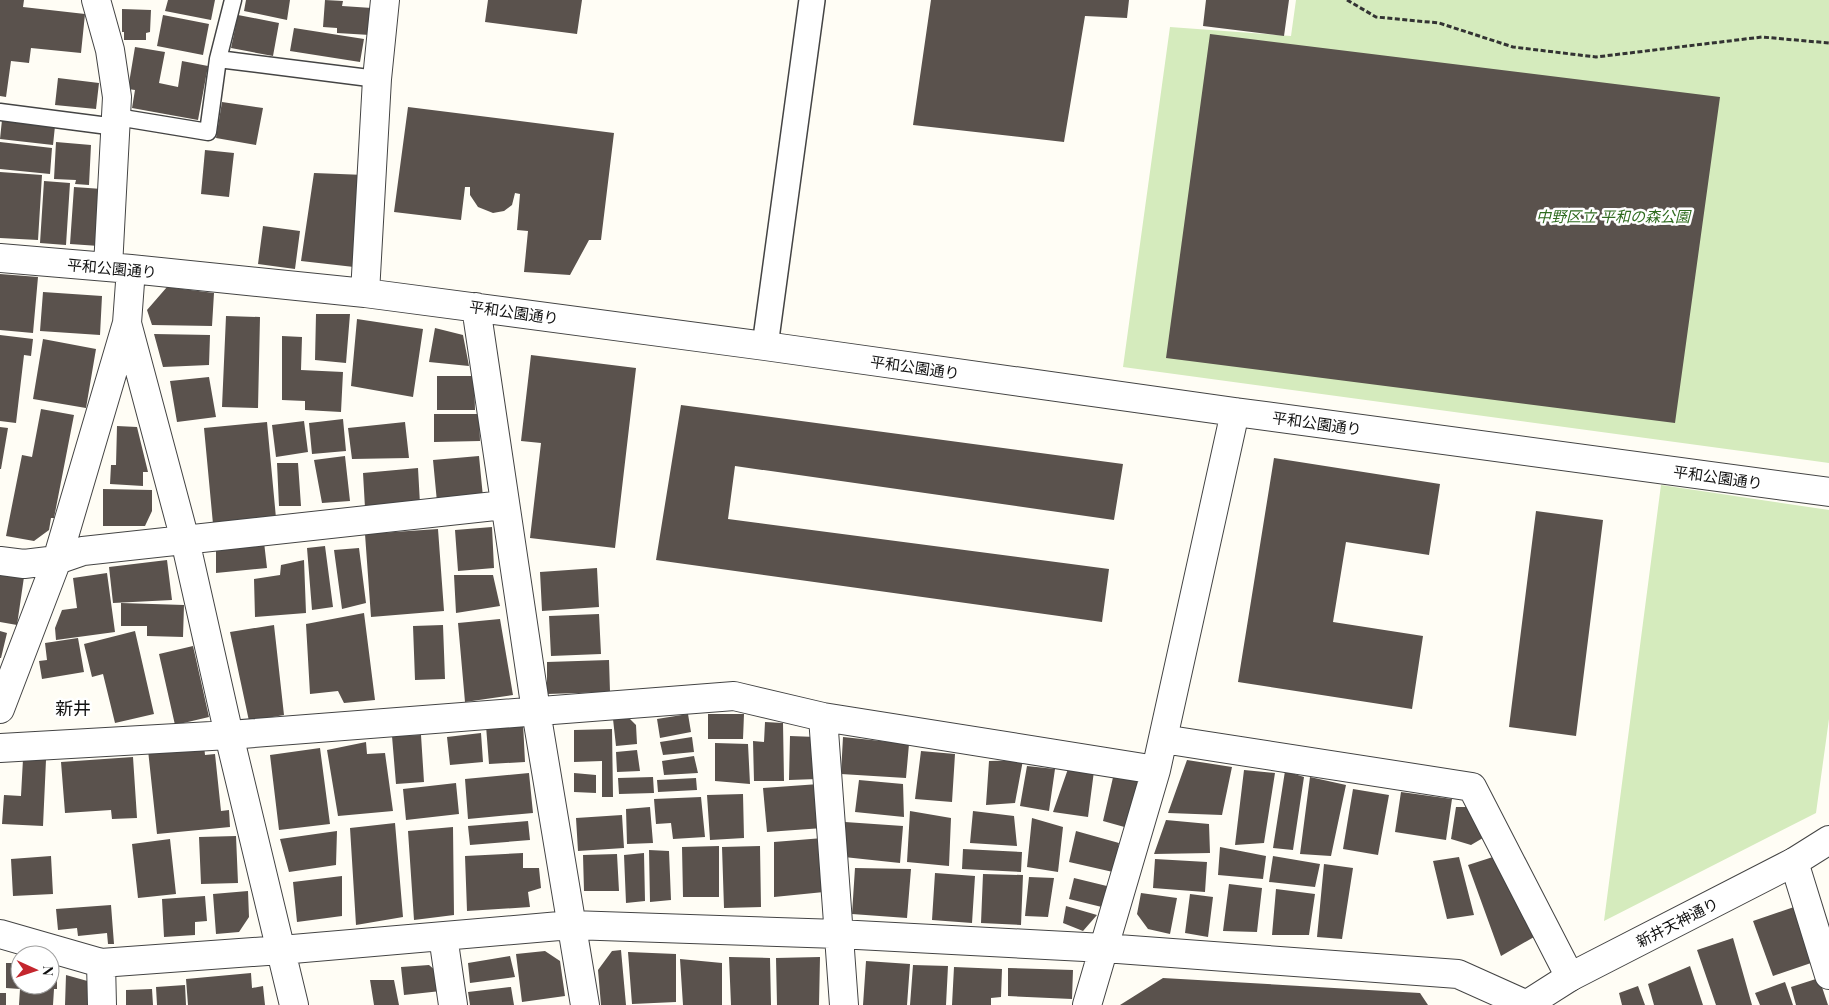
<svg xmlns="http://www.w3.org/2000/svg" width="1829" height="1005" font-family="'Playfair Display','Noto Sans JP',serif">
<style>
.green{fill:#d5ebbd}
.building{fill:#5a524d}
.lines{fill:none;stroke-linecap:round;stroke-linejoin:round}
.service-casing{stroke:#444;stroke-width:19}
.pedestrian-casing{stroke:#444;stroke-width:28}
.minor-casing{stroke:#444;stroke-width:30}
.tertiary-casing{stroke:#444;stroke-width:30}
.path{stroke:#333;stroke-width:3;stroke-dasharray:5 2.5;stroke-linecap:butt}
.service{stroke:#fff;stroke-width:16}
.pedestrian{stroke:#fff;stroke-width:25}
.minor{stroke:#fff;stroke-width:28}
.tertiary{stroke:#fff;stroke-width:28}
.labels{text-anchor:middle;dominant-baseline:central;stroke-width:5;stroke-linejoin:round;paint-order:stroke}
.park-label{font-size:15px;font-style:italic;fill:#2f6b1f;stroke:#fff}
.street-label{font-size:15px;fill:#111;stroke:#fff}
.quarter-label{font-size:18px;fill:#111;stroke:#fff}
</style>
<rect width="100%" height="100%" fill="#fffdf5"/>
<path class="green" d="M 1296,0 L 1829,0 L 1829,463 L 1123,367 L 1170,27 L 1291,36 Z
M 1661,485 L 1829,510 L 1829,719 L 1816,813 L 1604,921 Z"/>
<path class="building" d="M 0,0 L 24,0 L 23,7 L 85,14 L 81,53 L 31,48 L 29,63 L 11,61 L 6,97 L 0,96 Z
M 168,0 L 215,0 L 211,20 L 165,11 Z
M 246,0 L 290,0 L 287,20 L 244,11 Z
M 325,0 L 343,1 L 342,6 L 372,8 L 370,35 L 337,33 L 337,28 L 323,27 Z
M 488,0 L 582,0 L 577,34 L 485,22 Z
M 931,0 L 1129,0 L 1127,18 L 1085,16 L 1064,142 L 913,125 Z
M 1206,0 L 1289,0 L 1284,36 L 1203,26 Z
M 122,9 L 151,10 L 150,32 L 146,33 L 146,40 L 124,40 L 124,32 L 122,32 Z
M 163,15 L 209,24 L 203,55 L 157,46 Z
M 238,15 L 279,23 L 273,56 L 231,48 Z
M 294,28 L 364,39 L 360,62 L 290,51 Z
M 1210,34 L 1720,97 L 1675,423 L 1166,358 Z
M 135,47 L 165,52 L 159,83 L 178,87 L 182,61 L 208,66 L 198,120 L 132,108 L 135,90 L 128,89 Z
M 58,78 L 99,83 L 96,109 L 55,105 Z
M 222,102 L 263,108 L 256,145 L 216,138 Z
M 408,107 L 614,133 L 601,240 L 589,240 L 570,275 L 524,272 L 528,231 L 517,230 L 520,194 L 515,193 L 512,205 L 504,211 L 493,213 L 478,207 L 470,195 L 470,187 L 465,187 L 461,220 L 394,212 Z
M 2,120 L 55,126 L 53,145 L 0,139 Z
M 0,142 L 52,148 L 50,174 L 0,169 Z
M 56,142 L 91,145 L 89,185 L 75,184 L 76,180 L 54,179 Z
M 205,150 L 234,153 L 229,197 L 201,194 Z
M 0,172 L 42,175 L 38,240 L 0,238 Z
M 314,173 L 365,175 L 354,267 L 301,261 Z
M 44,181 L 70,183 L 66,245 L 40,243 Z
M 74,187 L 102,189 L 99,246 L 70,244 Z
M 263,226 L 300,231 L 295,269 L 258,264 Z
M 0,274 L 38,277 L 33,333 L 0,330 Z
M 167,287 L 214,293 L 212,326 L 152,325 L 147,310 Z
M 43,292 L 102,296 L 100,335 L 40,331 Z
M 316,314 L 350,314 L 346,363 L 315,360 Z
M 226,316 L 260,317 L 258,408 L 222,407 Z
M 357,319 L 423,329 L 413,397 L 351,386 Z
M 435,328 L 463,335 L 469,366 L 429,362 Z
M 154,334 L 210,335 L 209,365 L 163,367 Z
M 0,335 L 33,339 L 31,356 L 24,355 L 16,423 L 0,421 Z
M 282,336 L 302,337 L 301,370 L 343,372 L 341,412 L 305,410 L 305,401 L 282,400 Z
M 43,339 L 96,349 L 86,408 L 33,399 Z
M 531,355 L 636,368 L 615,548 L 530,538 L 541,443 L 521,441 Z
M 437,376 L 474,376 L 475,410 L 437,410 Z
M 209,377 L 216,417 L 177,422 L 170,381 Z
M 681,405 L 1123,464 L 1114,520 L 735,466 L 728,519 L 1109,569 L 1102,622 L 656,560 Z
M 41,409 L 74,415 L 54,518 L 51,518 L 49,530 L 34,541 L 6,536 L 22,455 L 32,457 Z
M 434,414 L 479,414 L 480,441 L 434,442 Z
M 343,419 L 346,451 L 312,454 L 309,423 Z
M 304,421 L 308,452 L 276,457 L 272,425 Z
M 267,422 L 276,518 L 213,524 L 204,428 Z
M 405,422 L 409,458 L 352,459 L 348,428 Z
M 117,426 L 137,427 L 148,472 L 143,472 L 143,486 L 110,484 L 111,465 L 116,465 Z
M 0,427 L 8,428 L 1,469 L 0,469 Z
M 345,456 L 350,501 L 322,503 L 314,460 Z
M 479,456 L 483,497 L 437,502 L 433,460 Z
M 1274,458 L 1440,484 L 1429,555 L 1346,542 L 1333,622 L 1423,636 L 1412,709 L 1238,682 Z
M 277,463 L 298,463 L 301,506 L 279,506 Z
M 418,468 L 420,504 L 365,508 L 363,473 Z
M 103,489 L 152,490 L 152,511 L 145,526 L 103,526 Z
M 1536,511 L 1603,520 L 1576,736 L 1509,727 Z
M 492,527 L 494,568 L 458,571 L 455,530 Z
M 438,529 L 444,611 L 371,617 L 365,534 Z
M 264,542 L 267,568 L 216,573 L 216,546 Z
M 325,546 L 333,607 L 312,610 L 307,548 Z
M 359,548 L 366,603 L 342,609 L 334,550 Z
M 167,560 L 172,600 L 113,603 L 109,567 Z
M 304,560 L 306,613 L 255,617 L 254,579 L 280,575 L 281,565 Z
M 597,568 L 599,607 L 542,611 L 540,572 Z
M 0,573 L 24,577 L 17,625 L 0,622 Z
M 107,573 L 115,632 L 56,640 L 55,628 L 62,610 L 77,608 L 73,578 Z
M 454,575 L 493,575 L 500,606 L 456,613 Z
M 121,603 L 184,605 L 183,637 L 147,636 L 147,626 L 121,626 Z
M 364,613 L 375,700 L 344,703 L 338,691 L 310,694 L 306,624 Z
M 599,614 L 601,654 L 551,656 L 549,616 Z
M 500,619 L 513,695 L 465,702 L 458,623 Z
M 274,625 L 284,715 L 249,721 L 230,632 Z
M 443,625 L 445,679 L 415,680 L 413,626 Z
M 0,631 L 7,633 L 1,658 L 0,658 Z
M 135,631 L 154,714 L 115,723 L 103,674 L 92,677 L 84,644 Z
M 78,638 L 84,672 L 42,679 L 39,661 L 47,660 L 45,643 Z
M 193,646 L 209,717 L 175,725 L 159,654 Z
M 609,660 L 610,692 L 547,694 L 547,662 Z
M 688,714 L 691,732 L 660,738 L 657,719 Z
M 708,714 L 744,714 L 743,739 L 708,739 Z
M 613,719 L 630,719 L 636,725 L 637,744 L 616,746 Z
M 765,722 L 783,723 L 784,781 L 754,781 L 753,741 L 764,742 Z
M 523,723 L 525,762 L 489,764 L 486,726 Z
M 612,729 L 613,797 L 602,797 L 602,761 L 574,762 L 574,730 Z
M 481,733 L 483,762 L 450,765 L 447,737 Z
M 421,735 L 424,782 L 396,784 L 392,736 Z
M 790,736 L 816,737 L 817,779 L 789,780 Z
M 692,737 L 694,752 L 663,755 L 660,742 Z
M 843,737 L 909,744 L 906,778 L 841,774 Z
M 366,742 L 367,754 L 385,753 L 393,811 L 338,816 L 327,750 Z
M 715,743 L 748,744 L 750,784 L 715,781 Z
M 204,745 L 205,755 L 215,754 L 221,811 L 229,810 L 230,827 L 157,834 L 148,750 Z
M 320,748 L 330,824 L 279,830 L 270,755 Z
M 637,750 L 640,771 L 617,772 L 616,752 Z
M 921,751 L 955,754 L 952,802 L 915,799 Z
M 694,756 L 698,773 L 664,775 L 662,761 Z
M 133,757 L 137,818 L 112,819 L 111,810 L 65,813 L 61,762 Z
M 23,759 L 46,760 L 43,826 L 2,824 L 4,795 L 21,796 Z
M 1023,760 L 1015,803 L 986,805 L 989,761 Z
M 1187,760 L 1232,767 L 1222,815 L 1168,813 Z
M 1027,766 L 1055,769 L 1049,811 L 1020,806 Z
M 1069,766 L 1094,771 L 1088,817 L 1053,812 Z
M 1244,770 L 1275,773 L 1264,843 L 1235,845 Z
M 1285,771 L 1304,777 L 1293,850 L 1273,848 Z
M 529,773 L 533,813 L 468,819 L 465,779 Z
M 574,773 L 596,775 L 596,793 L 574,792 Z
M 1114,773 L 1139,778 L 1128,828 L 1103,821 Z
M 653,777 L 654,793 L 619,794 L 618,778 Z
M 1310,777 L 1346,785 L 1331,856 L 1300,854 Z
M 696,778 L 697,790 L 658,792 L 657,780 Z
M 859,780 L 903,784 L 904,817 L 855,812 Z
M 456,783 L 459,814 L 406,820 L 403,789 Z
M 819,784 L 823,828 L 767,832 L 763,788 Z
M 1353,789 L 1389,795 L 1378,855 L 1343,849 Z
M 1401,792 L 1452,799 L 1446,840 L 1395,832 Z
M 743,794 L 744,838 L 710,840 L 707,795 Z
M 701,797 L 705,837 L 673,839 L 671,823 L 656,824 L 654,799 Z
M 650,807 L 653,843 L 627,844 L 626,809 Z
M 1456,807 L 1466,807 L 1488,835 L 1471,845 L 1451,839 Z
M 910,811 L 951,818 L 949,866 L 907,862 Z
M 973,811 L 1014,816 L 1017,846 L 970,843 Z
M 622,815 L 624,848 L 578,851 L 576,818 Z
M 1032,818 L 1063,827 L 1058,872 L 1027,867 Z
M 1166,820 L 1209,824 L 1210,853 L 1154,854 Z
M 528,821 L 530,840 L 470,845 L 468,826 Z
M 845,822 L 903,826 L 900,863 L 844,857 Z
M 395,823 L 403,917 L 356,925 L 350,828 Z
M 453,827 L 454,915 L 414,920 L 408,831 Z
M 337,831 L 336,865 L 289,872 L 280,839 Z
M 1076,831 L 1119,843 L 1113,872 L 1069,862 Z
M 236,836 L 238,883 L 201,884 L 199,837 Z
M 823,838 L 824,892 L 774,897 L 774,842 Z
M 170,839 L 176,894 L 138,898 L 132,844 Z
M 719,846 L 719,897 L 683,897 L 682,847 Z
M 760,846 L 761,907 L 724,908 L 722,847 Z
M 1220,847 L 1266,856 L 1263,879 L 1218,875 Z
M 963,849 L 1022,852 L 1021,872 L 962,869 Z
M 649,850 L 669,851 L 671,900 L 650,902 Z
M 523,853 L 523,868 L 539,868 L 541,888 L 528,892 L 530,907 L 467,911 L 465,856 Z
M 644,853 L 645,901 L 626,903 L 624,855 Z
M 617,854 L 619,891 L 584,891 L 583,855 Z
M 51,856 L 53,894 L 13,896 L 11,859 Z
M 1273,856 L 1320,864 L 1315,887 L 1269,882 Z
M 1496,856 L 1534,937 L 1501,956 L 1468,865 Z
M 1459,857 L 1474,915 L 1447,919 L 1433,861 Z
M 1155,859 L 1207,862 L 1205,892 L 1153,888 Z
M 1324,864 L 1353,868 L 1342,939 L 1317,937 Z
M 855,868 L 911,869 L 907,918 L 852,914 Z
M 935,873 L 975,876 L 972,923 L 932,920 Z
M 983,874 L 1023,875 L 1021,925 L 981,923 Z
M 342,876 L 342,916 L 297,922 L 293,882 Z
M 1029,877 L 1054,878 L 1048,917 L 1025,916 Z
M 1074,878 L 1115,888 L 1110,909 L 1069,899 Z
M 1229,884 L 1262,888 L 1257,932 L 1223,931 Z
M 1276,889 L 1315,894 L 1309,935 L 1272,935 Z
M 248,891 L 249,917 L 239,932 L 216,934 L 213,894 Z
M 1141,893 L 1177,898 L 1170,934 L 1148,929 L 1137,914 Z
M 1190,894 L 1213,897 L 1208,937 L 1185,933 Z
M 205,896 L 207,921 L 195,922 L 195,935 L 164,937 L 162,899 Z
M 111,905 L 114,944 L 108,944 L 107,933 L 78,936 L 77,928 L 58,930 L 56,909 Z
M 1066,906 L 1097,915 L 1083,931 L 1063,923 Z
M 1794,907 L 1814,962 L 1773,976 L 1753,921 Z
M 1733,938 L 1752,1005 L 1716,1005 L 1697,950 Z
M 621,950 L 626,1005 L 601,1005 L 598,970 L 612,951 Z
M 545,951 L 560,961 L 565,996 L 522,1002 L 516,954 Z
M 628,952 L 676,954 L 676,1002 L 632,1004 Z
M 510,956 L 515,977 L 470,983 L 468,963 Z
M 729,957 L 770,958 L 771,1005 L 731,1005 Z
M 820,957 L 819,1005 L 777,1005 L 776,958 Z
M 680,959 L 722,963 L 722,1005 L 683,1005 Z
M 866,961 L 910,964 L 907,1005 L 863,1005 Z
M 6,963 L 20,963 L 20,985 L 50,985 L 50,971 L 57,972 L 57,989 L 54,989 L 53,1005 L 19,1005 L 20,989 L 6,988 Z
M 429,965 L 436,971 L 441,991 L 404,995 L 401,967 Z
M 913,965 L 948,966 L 946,1005 L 910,1005 Z
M 1690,966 L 1703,1005 L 1654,1005 L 1648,984 Z
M 954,967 L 1002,969 L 1001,997 L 991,998 L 991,1005 L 952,1005 Z
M 1008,968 L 1073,970 L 1072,999 L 1008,996 Z
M 251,973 L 252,988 L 263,986 L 265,1005 L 188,1005 L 186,979 Z
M 66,975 L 91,982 L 91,1005 L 65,1005 Z
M 1163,978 L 1420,993 L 1428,1005 L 1120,1005 Z
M 1819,978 L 1828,1005 L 1796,1005 L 1791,987 Z
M 370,980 L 394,980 L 399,1005 L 374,1005 Z
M 1785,982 L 1793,1005 L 1760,1005 L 1755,993 Z
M 185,985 L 186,1005 L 157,1005 L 156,987 Z
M 1638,986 L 1645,1005 L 1622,1005 L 1619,993 Z
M 511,987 L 514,1005 L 470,1005 L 468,992 Z
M 152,989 L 153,1005 L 126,1005 L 126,990 Z
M 0,993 L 6,993 L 6,1005 L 0,1005 Z"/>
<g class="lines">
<defs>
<path id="service" d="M 218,59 L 233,0
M 0,112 L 116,127
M 117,117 L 208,132 L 218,59 L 377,79"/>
<path id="pedestrian" d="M 765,346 L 812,0"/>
<path id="minor" d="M 96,0 L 110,50 L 117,97 L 108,267
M 0,258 L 131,269 L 365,293 L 765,346 L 1235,412 L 1829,492
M 365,293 L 377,79 L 385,0
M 476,307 L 536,711 L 585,1005
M 127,323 L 185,540 L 229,735 L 294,1005
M 0,561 L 24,564 L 57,560 L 83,551 L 504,505
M 0,709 L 57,560 L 127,323 L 131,269
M 823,717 L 844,1005
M 1163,739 L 1472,787 L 1570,977
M 0,748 L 229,735 L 734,696 L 823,717 L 1156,770
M 1794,862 L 1829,975
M 0,934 L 101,963 L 281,950 L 571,925 L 838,934 L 1104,948 L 1458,974 L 1527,1005
M 443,936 L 453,1005
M 101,963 L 102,1005
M 1087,1005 L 1156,770 L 1235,412"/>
<path id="tertiary" d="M 1526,1005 L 1570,977 L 1794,862 L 1829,840"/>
</defs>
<use href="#service" class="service-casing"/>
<use href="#pedestrian" class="pedestrian-casing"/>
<use href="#minor" class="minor-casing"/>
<use href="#tertiary" class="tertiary-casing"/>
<path class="path" d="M 1347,0 L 1376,17 L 1439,23 L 1513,47 L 1596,57 L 1762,37 L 1829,43"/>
<use href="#service" class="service"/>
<use href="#pedestrian" class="pedestrian"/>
<use href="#minor" class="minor"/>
<use href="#tertiary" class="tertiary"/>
</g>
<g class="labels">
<g class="park-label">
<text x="1613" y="216">中野区立 平和の森公園</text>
</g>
<g class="street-label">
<text transform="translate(112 268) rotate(5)">平和公園通り</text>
<text transform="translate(514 312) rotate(8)">平和公園通り</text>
<text transform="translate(915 367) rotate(8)">平和公園通り</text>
<text transform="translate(1317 423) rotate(8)">平和公園通り</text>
<text transform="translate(1718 477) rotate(8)">平和公園通り</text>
<text transform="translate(1677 922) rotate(-27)">新井天神通り</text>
</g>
<g class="quarter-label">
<text x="73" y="708">新井</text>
</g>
</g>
<g transform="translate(35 970) rotate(93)"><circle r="24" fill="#ffffff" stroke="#a0a0a0"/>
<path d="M0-4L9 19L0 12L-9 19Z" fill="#c4262e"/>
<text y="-8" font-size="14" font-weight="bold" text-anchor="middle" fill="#111111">N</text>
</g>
</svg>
